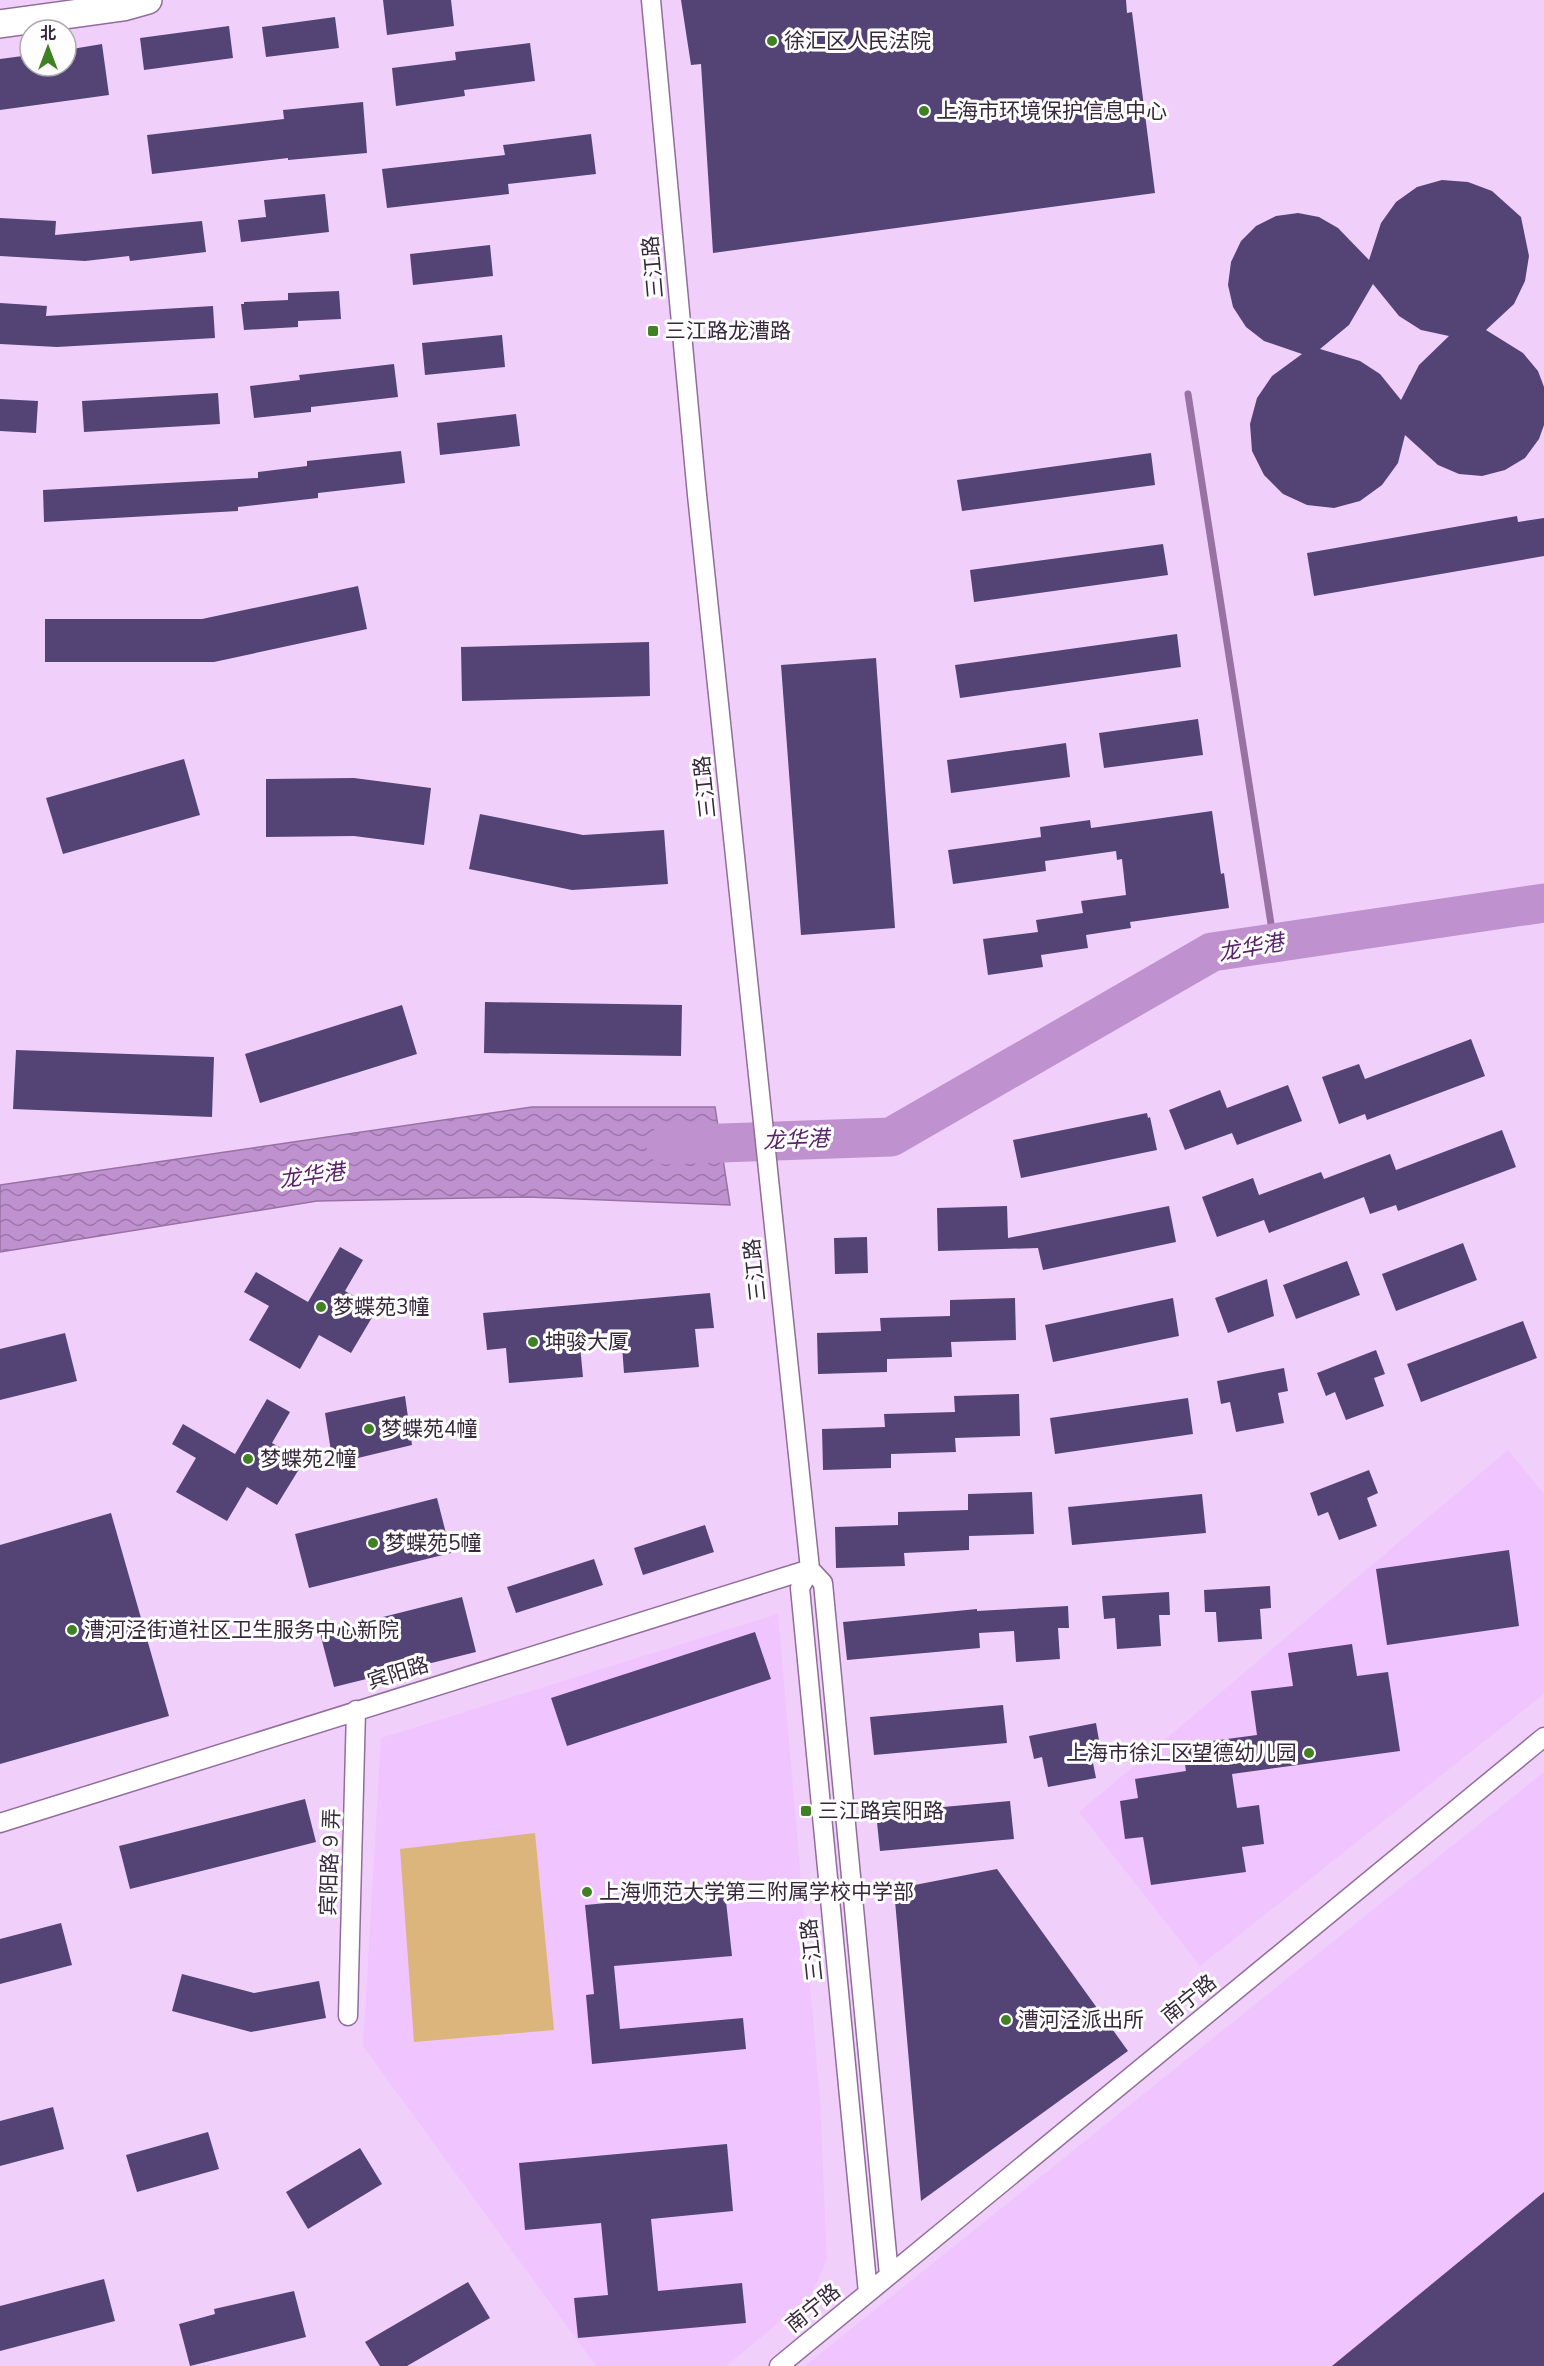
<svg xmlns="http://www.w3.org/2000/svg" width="1544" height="2366" font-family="'Nunito Sans','Noto Sans SC',sans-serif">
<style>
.built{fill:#f0c4ff}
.green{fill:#dbb57b}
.water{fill:url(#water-waves);stroke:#9772a3;stroke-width:1.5}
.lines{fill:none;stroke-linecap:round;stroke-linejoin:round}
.stream{stroke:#9772a3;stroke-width:7}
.river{stroke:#c091cf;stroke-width:39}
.building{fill:#544476;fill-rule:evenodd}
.minor-casing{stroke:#916d9c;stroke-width:21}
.primary-casing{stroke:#916d9c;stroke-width:30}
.minor{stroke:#fff;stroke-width:18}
.primary{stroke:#fff;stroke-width:27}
.poi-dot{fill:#408223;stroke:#fefefe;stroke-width:2}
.labels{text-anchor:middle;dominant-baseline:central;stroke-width:6;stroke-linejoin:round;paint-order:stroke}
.poi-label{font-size:21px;fill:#37283c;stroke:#fefefe;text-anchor:start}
.street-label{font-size:21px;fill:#37283c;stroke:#fefefe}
.water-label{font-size:22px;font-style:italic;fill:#5a216b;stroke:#fefefe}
</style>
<defs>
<pattern id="water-waves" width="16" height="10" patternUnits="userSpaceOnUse" patternTransform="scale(1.5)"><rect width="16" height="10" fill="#c091cf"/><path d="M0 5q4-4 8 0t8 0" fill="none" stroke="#9d76a9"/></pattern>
</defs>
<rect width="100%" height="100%" fill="#f0d0fa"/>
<path class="built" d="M 1508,1450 L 1544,1494 L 1544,1694 L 1200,1966 L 1079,1812 Z
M 778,1614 L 820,2100 L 827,2260 L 810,2297 L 726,2366 L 596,2366 L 363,2046 L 381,1738 Z
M 1544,1772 L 1544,2366 L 805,2366 Z"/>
<path class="green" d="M 535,1833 L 554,2030 L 414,2042 L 400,1849 Z"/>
<path class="water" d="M 532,1107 L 715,1107 L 730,1205 L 528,1197 L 317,1201 L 0,1252 L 0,1185 Z"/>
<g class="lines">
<path class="stream" d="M 1188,394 L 1274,943"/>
<path class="river" d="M 666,1145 L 891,1137 L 1212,952 L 1544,903"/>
</g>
<path class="building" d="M 383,0 L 451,0 L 454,26 L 387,35 Z
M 681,0 L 1126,0 L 1127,13 L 1132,12 L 1155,193 L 713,253 L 701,64 L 691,65 Z
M 335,17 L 339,48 L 266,57 L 262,27 Z
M 229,26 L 233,58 L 144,70 L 140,38 Z
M 530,43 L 535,81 L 464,90 L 465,96 L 396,106 L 392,68 L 456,60 L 455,52 Z
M 102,44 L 109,95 L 0,110 L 0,59 L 30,55 L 30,66 L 66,66 L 66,50 Z
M 363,102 L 367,153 L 288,160 L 288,158 L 152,174 L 147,135 L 284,119 L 283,110 Z
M 591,134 L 596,174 L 508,184 L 509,194 L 387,208 L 382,169 L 505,155 L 503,145 Z
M 1442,180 L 1468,182 L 1492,191 L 1521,217 L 1529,256 L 1525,281 L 1514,304 L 1486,330 L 1523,353 L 1538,371 L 1544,387 L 1544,425 L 1539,439 L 1525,458 L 1505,470 L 1482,476 L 1459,474 L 1438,465 L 1405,435 L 1398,463 L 1382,485 L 1360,501 L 1334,508 L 1307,505 L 1283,494 L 1264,475 L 1252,451 L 1250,424 L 1257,398 L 1272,376 L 1302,354 L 1264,341 L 1246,327 L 1233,307 L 1228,285 L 1231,262 L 1241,241 L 1256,226 L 1276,216 L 1298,213 L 1319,217 L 1338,228 L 1369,260 L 1381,223 L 1396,202 L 1417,187 ZM 1373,284 L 1399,316 L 1421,330 L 1449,336 L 1419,365 L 1401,400 L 1380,374 L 1360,361 L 1320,349 L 1349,325 Z
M 325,194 L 329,232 L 241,242 L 238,220 L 266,217 L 264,200 Z
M 0,218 L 56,221 L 55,235 L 202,221 L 206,252 L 130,261 L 129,256 L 85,261 L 0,256 Z
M 490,245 L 493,276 L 413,285 L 410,254 Z
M 339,291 L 341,319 L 298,321 L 298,327 L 244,330 L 241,304 L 244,304 L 244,302 L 288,300 L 288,293 Z
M 0,303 L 47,306 L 46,316 L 213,306 L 215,338 L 57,347 L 0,344 Z
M 502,335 L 505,367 L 425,375 L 422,343 Z
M 394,364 L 398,397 L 311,407 L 311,412 L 254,418 L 250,386 L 300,380 L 299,375 Z
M 218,393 L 220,424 L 84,432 L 82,401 Z
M 0,399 L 38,401 L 36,433 L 0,431 Z
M 516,414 L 520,446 L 440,455 L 437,423 Z
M 401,451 L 405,483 L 318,493 L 318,498 L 238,507 L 238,511 L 44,522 L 43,490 L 258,478 L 258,472 L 307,466 L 307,461 Z
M 1151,453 L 1155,485 L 962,511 L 957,480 Z
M 1517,516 L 1518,522 L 1544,518 L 1544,556 L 1314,596 L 1307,553 Z
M 1163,544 L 1168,575 L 974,602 L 970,570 Z
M 358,586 L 367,629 L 214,662 L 45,662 L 45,619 L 202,619 Z
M 1177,634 L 1181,667 L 960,698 L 955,665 Z
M 649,642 L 650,696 L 462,701 L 461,647 Z
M 876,658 L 895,928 L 801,935 L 781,665 Z
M 1198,719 L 1203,755 L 1104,768 L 1099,733 Z
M 1066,743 L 1070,777 L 951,793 L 947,760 Z
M 184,759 L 200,815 L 63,854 L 46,798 Z
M 354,778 L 431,788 L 424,845 L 354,836 L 266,837 L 266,779 Z
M 1212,811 L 1221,874 L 1224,873 L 1229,908 L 1130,922 L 1131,928 L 1086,935 L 1088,948 L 1041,955 L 1043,967 L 988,975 L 983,939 L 1038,932 L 1036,920 L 1083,913 L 1081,901 L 1126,895 L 1122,859 L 1117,860 L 1116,851 L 1045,861 L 1046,871 L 953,884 L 948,850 L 1041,837 L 1040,827 L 1090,820 L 1091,828 Z
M 480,814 L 583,835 L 664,830 L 668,884 L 572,890 L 469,869 Z
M 485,1002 L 682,1005 L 681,1056 L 484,1053 Z
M 402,1005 L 417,1054 L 260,1103 L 245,1054 Z
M 1471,1039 L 1485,1076 L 1367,1120 L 1365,1114 L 1339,1124 L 1322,1077 L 1359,1064 L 1365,1079 Z
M 16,1050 L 214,1057 L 212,1117 L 13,1109 Z
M 1288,1085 L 1302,1121 L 1237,1145 L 1232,1133 L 1185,1150 L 1169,1110 L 1220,1090 L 1227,1108 Z
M 1147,1113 L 1148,1118 L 1150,1117 L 1157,1150 L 1021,1178 L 1013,1140 Z
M 1502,1130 L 1516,1167 L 1398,1211 L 1396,1205 L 1370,1214 L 1364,1197 L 1269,1233 L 1264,1220 L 1217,1237 L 1202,1197 L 1253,1178 L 1259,1195 L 1321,1172 L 1324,1179 L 1390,1154 L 1396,1170 Z
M 1007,1206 L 1008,1238 L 1169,1206 L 1176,1242 L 1043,1270 L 1038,1248 L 938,1251 L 937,1208 Z
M 867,1237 L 868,1273 L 835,1274 L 834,1238 Z
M 1463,1243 L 1477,1280 L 1396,1311 L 1382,1274 Z
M 340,1247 L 363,1260 L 345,1291 L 377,1309 L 351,1353 L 319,1335 L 300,1369 L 249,1340 L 269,1306 L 244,1292 L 256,1272 L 308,1302 Z
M 1347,1261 L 1360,1295 L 1296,1319 L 1283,1285 Z
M 1267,1279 L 1274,1316 L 1228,1333 L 1215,1298 Z
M 710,1293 L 714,1328 L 695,1329 L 699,1367 L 624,1373 L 621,1332 L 579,1335 L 583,1377 L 509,1383 L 506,1348 L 487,1350 L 483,1313 Z
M 1015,1298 L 1016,1340 L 951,1342 L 952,1357 L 887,1359 L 887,1372 L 818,1374 L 817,1333 L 881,1331 L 880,1318 L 950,1316 L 950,1300 Z
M 1173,1298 L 1179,1336 L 1053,1362 L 1045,1325 Z
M 1523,1321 L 1537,1358 L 1421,1402 L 1407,1364 Z
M 65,1333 L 77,1381 L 0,1400 L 0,1349 Z
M 1376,1350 L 1385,1374 L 1374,1378 L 1384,1406 L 1346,1420 L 1335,1392 L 1326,1396 L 1317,1373 Z
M 1284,1368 L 1288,1391 L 1278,1393 L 1284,1423 L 1236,1432 L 1230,1402 L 1221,1404 L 1217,1381 Z
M 1019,1394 L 1020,1436 L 955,1438 L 956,1452 L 891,1454 L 891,1468 L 823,1470 L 822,1429 L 885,1427 L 884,1414 L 955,1412 L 954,1396 Z
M 405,1396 L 412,1445 L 333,1464 L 325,1413 Z
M 1188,1398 L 1193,1434 L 1055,1454 L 1050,1418 Z
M 267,1399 L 290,1412 L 272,1443 L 304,1461 L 277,1505 L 247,1487 L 227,1521 L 176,1492 L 196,1458 L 172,1444 L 183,1424 L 235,1454 Z
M 1369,1470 L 1378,1493 L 1367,1498 L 1377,1526 L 1339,1540 L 1328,1512 L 1318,1516 L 1310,1493 Z
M 1032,1492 L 1034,1534 L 969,1536 L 969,1550 L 904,1553 L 905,1566 L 836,1568 L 835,1527 L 898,1525 L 898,1512 L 968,1510 L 968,1494 Z
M 1202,1494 L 1206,1533 L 1072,1545 L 1068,1507 Z
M 437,1498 L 451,1553 L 309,1588 L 295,1534 Z
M 111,1513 L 169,1716 L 0,1764 L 0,1545 Z
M 705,1525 L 714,1552 L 643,1575 L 634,1548 Z
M 1509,1550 L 1519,1626 L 1387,1645 L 1376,1569 Z
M 594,1559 L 603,1585 L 516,1613 L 507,1587 Z
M 1270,1586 L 1271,1608 L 1260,1609 L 1262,1639 L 1218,1642 L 1216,1612 L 1205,1612 L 1204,1590 Z
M 1169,1592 L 1170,1615 L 1159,1615 L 1161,1646 L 1117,1649 L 1115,1618 L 1104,1619 L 1102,1596 Z
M 462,1597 L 476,1652 L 334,1687 L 320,1633 Z
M 1068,1606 L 1069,1628 L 1058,1628 L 1060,1659 L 1016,1662 L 1014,1631 L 979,1633 L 980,1648 L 847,1660 L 843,1622 L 977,1609 L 977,1611 Z
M 755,1632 L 771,1679 L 567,1746 L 551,1698 Z
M 1352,1644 L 1357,1676 L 1388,1672 L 1400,1751 L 1232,1774 L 1237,1808 L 1259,1805 L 1264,1844 L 1242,1847 L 1246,1872 L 1151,1885 L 1143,1837 L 1125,1839 L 1120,1801 L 1138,1798 L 1135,1779 L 1186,1771 L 1182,1745 L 1257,1735 L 1251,1691 L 1293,1686 L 1288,1653 Z
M 1003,1705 L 1007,1743 L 874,1755 L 870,1717 Z
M 1096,1723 L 1100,1746 L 1090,1748 L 1096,1778 L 1048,1787 L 1042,1757 L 1034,1759 L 1029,1736 Z
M 305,1799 L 316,1842 L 130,1889 L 119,1846 Z
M 1010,1801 L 1014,1839 L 880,1851 L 876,1813 Z
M 997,1869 L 1128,2051 L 921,2201 L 894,1889 Z
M 725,1892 L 732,1956 L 614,1966 L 620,2029 L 743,2018 L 746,2049 L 592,2064 L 586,1995 L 594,1994 L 585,1905 Z
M 61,1923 L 72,1965 L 0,1984 L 0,1939 Z
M 182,1974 L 254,1993 L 319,1981 L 326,2018 L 251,2032 L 172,2011 Z
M 53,2107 L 64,2149 L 0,2166 L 0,2121 Z
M 208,2132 L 219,2169 L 137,2192 L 126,2155 Z
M 727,2144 L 733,2211 L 651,2219 L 658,2291 L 742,2283 L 746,2323 L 578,2338 L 574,2298 L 608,2295 L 601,2223 L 525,2230 L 519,2163 Z
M 360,2148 L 382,2184 L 308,2229 L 286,2192 Z
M 1544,2192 L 1544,2366 L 1332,2366 Z
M 104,2279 L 115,2321 L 0,2351 L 0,2306 Z
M 468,2282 L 490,2318 L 407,2366 L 380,2366 L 365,2342 Z
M 294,2291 L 306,2337 L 190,2366 L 179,2324 L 215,2314 L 214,2309 Z"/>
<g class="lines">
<defs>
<path id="minor" d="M 651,0 L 697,495 L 810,1569 L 800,1588 L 868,2293
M 810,1569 L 823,1583 L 889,2275
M 0,1823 L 810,1569
M 348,2016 L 356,1710
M 779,2366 L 1544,1737"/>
<path id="primary" d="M 0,24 L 123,7 L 148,0"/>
</defs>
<use href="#minor" class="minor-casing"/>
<use href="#primary" class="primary-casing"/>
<use href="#minor" class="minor"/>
<use href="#primary" class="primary"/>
</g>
<g class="poi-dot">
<circle cx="772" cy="41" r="6"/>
<circle cx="924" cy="111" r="6"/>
<rect x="647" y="325" width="12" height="12" rx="3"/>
<circle cx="321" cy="1307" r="6"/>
<circle cx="533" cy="1342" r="6"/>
<circle cx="369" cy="1429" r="6"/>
<circle cx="248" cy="1459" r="6"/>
<circle cx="373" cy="1543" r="6"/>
<circle cx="72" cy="1630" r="6"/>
<circle cx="1309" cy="1753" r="6"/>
<rect x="800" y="1805" width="12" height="12" rx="3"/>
<circle cx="587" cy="1892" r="6"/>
<circle cx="1006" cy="2020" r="6"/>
</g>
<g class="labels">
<g class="poi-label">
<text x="784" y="41">徐汇区人民法院</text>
<text x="936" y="111">上海市环境保护信息中心</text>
<text x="665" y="331">三江路龙漕路</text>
<text x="333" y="1307">梦蝶苑3幢</text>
<text x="545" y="1342">坤骏大厦</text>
<text x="381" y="1429">梦蝶苑4幢</text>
<text x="260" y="1459">梦蝶苑2幢</text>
<text x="385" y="1543">梦蝶苑5幢</text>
<text x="84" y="1630">漕河泾街道社区卫生服务中心新院</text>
<text x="1297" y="1753" text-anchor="end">上海市徐汇区望德幼儿园</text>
<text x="818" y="1811">三江路宾阳路</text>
<text x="599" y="1892">上海师范大学第三附属学校中学部</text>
<text x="1018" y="2020">漕河泾派出所</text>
</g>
<g class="street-label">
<text transform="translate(653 267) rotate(-95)">三江路</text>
<text transform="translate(705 787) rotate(-96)">三江路</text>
<text transform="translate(755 1270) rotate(-96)">三江路</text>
<text transform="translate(398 1673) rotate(-17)">宾阳路</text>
<text transform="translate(330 1862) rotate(-88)">宾阳路 9 弄</text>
<text transform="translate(812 1950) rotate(-96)">三江路</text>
<text transform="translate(1189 1999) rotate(-39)">南宁路</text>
<text transform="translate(813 2308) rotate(-39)">南宁路</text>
</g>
<g class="water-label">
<text transform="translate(1251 948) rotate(-10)">龙华港</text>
<text transform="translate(796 1140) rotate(-2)">龙华港</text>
<text transform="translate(312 1176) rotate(-8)">龙华港</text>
</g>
</g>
<g transform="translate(48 48)"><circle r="28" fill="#fefefe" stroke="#aea8b0" stroke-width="1.5"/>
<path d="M0-4.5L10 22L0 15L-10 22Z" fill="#408223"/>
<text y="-9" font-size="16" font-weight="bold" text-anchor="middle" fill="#37283c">北</text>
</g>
</svg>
